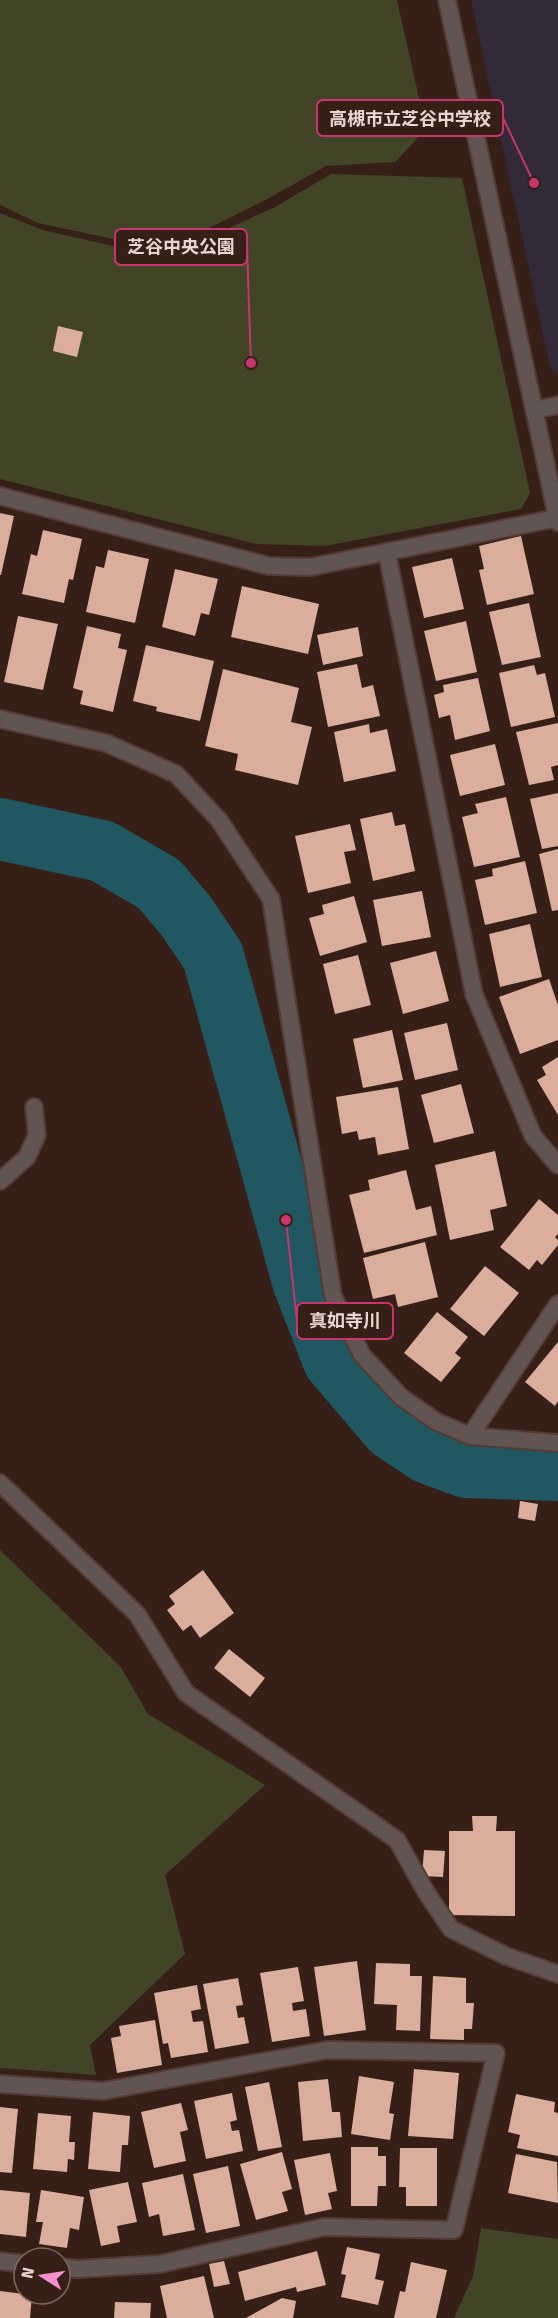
<svg xmlns="http://www.w3.org/2000/svg" width="558" height="2318" font-family="'Fira Sans','Noto Sans JP',sans-serif">
<style>
.education{fill:#322939}
.green{fill:#414427}
.lines{fill:none;stroke-linecap:round;stroke-linejoin:round}
.river{stroke:#215760;stroke-width:62}
.building{fill:#daad9c}
.minor-casing{stroke:#523c35;stroke-width:20}
.tertiary-casing{stroke:#523c35;stroke-width:20}
.minor{stroke:#615452;stroke-width:16}
.tertiary{stroke:#615452;stroke-width:16}
.leader{fill:none;stroke:#c8356d;stroke-width:2}
.callout-dot{fill:#c8356d;stroke:#361f17;stroke-width:2}
.callout{fill:#361f17;stroke:#c8356d;stroke-width:2}
.callout-label{font-size:18px;text-anchor:middle;font-weight:bold;fill:#e7d7d1}
</style>
<rect width="100%" height="100%" fill="#361f17"/>
<path class="education" d="M 471,0 L 558,0 L 558,375 L 550,367 Z"/>
<path class="green" d="M 0,0 L 397,0 L 426,129 L 395,162 L 326,166 L 271,197 L 187,239 L 113,239 L 38,223 L 0,205 Z
M 331,174 L 462,178 L 530,493 L 521,509 L 325,546 L 256,544 L 0,479 L 0,213 L 43,230 L 117,247 L 185,248 L 275,207 Z
M 0,1550 L 120,1666 L 148,1714 L 265,1785 L 165,1875 L 185,1954 L 90,2045 L 96,2075 L 0,2068 Z
M 481,2228 L 558,2239 L 558,2318 L 454,2318 L 473,2276 Z"/>
<g class="lines">
<path class="river" d="M 0,829 L 102,851 L 159,884 L 186,916 L 213,956 L 303,1281 L 334,1361 L 392,1429 L 428,1453 L 466,1467 L 558,1470"/>
</g>
<path class="building" d="M 58,326 L 83,332 L 77,357 L 53,351 Z
M 0,513 L 14,516 L 1,575 L 0,575 Z
M 43,530 L 82,539 L 73,580 L 69,579 L 64,603 L 22,594 L 31,554 L 37,556 Z
M 521,536 L 534,594 L 487,605 L 479,570 L 484,569 L 479,546 Z
M 108,550 L 149,559 L 135,623 L 86,612 L 96,566 L 104,568 Z
M 452,558 L 464,609 L 424,618 L 412,567 Z
M 175,569 L 218,579 L 209,615 L 201,613 L 195,636 L 162,627 Z
M 242,586 L 319,604 L 308,654 L 231,637 Z
M 529,603 L 541,657 L 502,665 L 489,612 Z
M 18,616 L 58,624 L 43,690 L 4,682 Z
M 466,621 L 477,672 L 436,681 L 424,631 Z
M 87,626 L 121,634 L 118,648 L 127,650 L 113,712 L 80,704 L 83,691 L 73,688 Z
M 358,627 L 363,656 L 323,665 L 317,635 Z
M 146,645 L 214,661 L 200,721 L 156,711 L 157,707 L 133,701 Z
M 357,664 L 362,688 L 373,685 L 380,716 L 328,727 L 317,672 Z
M 534,665 L 537,675 L 545,673 L 555,717 L 511,727 L 499,673 Z
M 223,669 L 299,688 L 291,722 L 312,727 L 298,785 L 235,770 L 238,754 L 205,746 Z
M 478,678 L 490,731 L 455,740 L 450,715 L 439,718 L 434,695 L 444,692 L 443,685 Z
M 558,723 L 558,765 L 551,767 L 554,780 L 529,785 L 516,732 Z
M 369,724 L 370,733 L 387,729 L 396,771 L 344,782 L 334,732 Z
M 495,744 L 505,785 L 460,796 L 450,755 Z
M 558,793 L 558,846 L 542,849 L 530,799 Z
M 506,797 L 520,857 L 474,867 L 462,817 L 478,813 L 475,804 Z
M 392,812 L 395,826 L 405,824 L 415,871 L 373,881 L 360,819 Z
M 350,824 L 356,850 L 344,852 L 351,883 L 308,893 L 295,836 Z
M 558,849 L 558,910 L 552,911 L 539,854 Z
M 525,861 L 537,913 L 485,925 L 475,880 L 493,876 L 492,869 Z
M 422,891 L 431,937 L 382,946 L 373,900 Z
M 354,896 L 367,942 L 320,956 L 309,918 L 324,914 L 322,905 Z
M 530,924 L 542,977 L 500,987 L 489,934 Z
M 436,951 L 449,1001 L 403,1014 L 390,963 Z
M 358,955 L 371,1005 L 335,1014 L 323,964 Z
M 549,979 L 558,1005 L 558,1040 L 520,1054 L 499,997 Z
M 447,1023 L 458,1070 L 415,1080 L 404,1033 Z
M 392,1030 L 403,1080 L 363,1088 L 353,1039 Z
M 558,1057 L 558,1115 L 537,1080 L 546,1075 L 542,1067 Z
M 461,1084 L 474,1133 L 434,1143 L 421,1095 Z
M 398,1087 L 409,1149 L 378,1155 L 375,1137 L 359,1140 L 357,1131 L 342,1134 L 336,1097 Z
M 495,1151 L 507,1206 L 490,1210 L 494,1230 L 450,1240 L 435,1165 Z
M 406,1170 L 416,1210 L 431,1206 L 437,1235 L 364,1253 L 349,1195 L 370,1190 L 368,1180 Z
M 539,1199 L 558,1215 L 558,1234 L 555,1237 L 558,1240 L 558,1245 L 542,1265 L 537,1260 L 529,1270 L 500,1247 Z
M 425,1242 L 438,1297 L 398,1307 L 395,1294 L 373,1299 L 363,1258 Z
M 485,1266 L 519,1293 L 484,1336 L 450,1309 Z
M 437,1312 L 468,1337 L 455,1353 L 461,1358 L 441,1382 L 404,1353 Z
M 558,1342 L 558,1401 L 555,1406 L 525,1382 Z
M 520,1501 L 538,1504 L 535,1521 L 518,1518 Z
M 203,1570 L 234,1613 L 200,1638 L 191,1625 L 183,1631 L 167,1610 L 175,1604 L 169,1596 Z
M 229,1649 L 265,1678 L 250,1697 L 214,1668 Z
M 472,1816 L 497,1816 L 496,1831 L 515,1831 L 515,1916 L 449,1915 L 449,1831 L 473,1831 Z
M 424,1850 L 445,1851 L 443,1877 L 422,1876 Z
M 357,1961 L 366,2030 L 324,2036 L 314,1967 Z
M 376,1963 L 410,1964 L 410,1976 L 422,1976 L 420,2031 L 396,2030 L 397,2005 L 374,2004 Z
M 298,1967 L 304,2001 L 292,2003 L 293,2011 L 306,2009 L 310,2036 L 272,2042 L 260,1973 Z
M 433,1976 L 466,1978 L 466,2003 L 474,2003 L 472,2029 L 464,2029 L 464,2040 L 430,2039 Z
M 238,1978 L 243,2005 L 236,2006 L 238,2018 L 244,2017 L 249,2043 L 215,2049 L 203,1984 Z
M 197,1985 L 201,2009 L 191,2011 L 193,2022 L 203,2021 L 208,2052 L 171,2058 L 168,2043 L 163,2044 L 154,1993 Z
M 155,2020 L 162,2065 L 117,2073 L 111,2038 L 121,2036 L 119,2026 Z
M 414,2069 L 459,2073 L 453,2139 L 408,2136 Z
M 359,2076 L 394,2082 L 389,2113 L 394,2114 L 390,2140 L 351,2134 Z
M 328,2079 L 332,2112 L 340,2112 L 342,2137 L 303,2141 L 298,2082 Z
M 269,2082 L 282,2147 L 258,2151 L 245,2087 Z
M 232,2093 L 237,2120 L 230,2122 L 232,2131 L 239,2130 L 243,2151 L 206,2159 L 194,2101 Z
M 516,2094 L 555,2102 L 554,2112 L 558,2113 L 558,2156 L 517,2148 L 520,2135 L 508,2132 Z
M 181,2103 L 188,2130 L 180,2132 L 186,2161 L 154,2168 L 141,2112 Z
M 0,2107 L 18,2109 L 12,2173 L 0,2172 Z
M 93,2112 L 130,2116 L 128,2145 L 122,2145 L 120,2172 L 88,2169 Z
M 38,2113 L 71,2116 L 69,2142 L 75,2142 L 74,2160 L 68,2159 L 67,2172 L 33,2169 Z
M 351,2147 L 378,2147 L 378,2156 L 386,2156 L 386,2186 L 378,2186 L 377,2206 L 351,2206 Z
M 400,2148 L 437,2148 L 437,2206 L 406,2206 L 406,2187 L 399,2187 Z
M 282,2152 L 292,2189 L 282,2192 L 288,2211 L 256,2220 L 240,2164 Z
M 330,2153 L 337,2191 L 328,2193 L 332,2209 L 305,2215 L 294,2160 Z
M 516,2154 L 557,2162 L 558,2203 L 508,2193 Z
M 228,2166 L 240,2226 L 206,2233 L 193,2174 Z
M 183,2174 L 195,2230 L 163,2236 L 159,2214 L 149,2217 L 142,2183 Z
M 128,2182 L 137,2222 L 117,2226 L 120,2242 L 101,2246 L 89,2190 Z
M 0,2190 L 30,2193 L 26,2237 L 0,2234 Z
M 41,2190 L 84,2197 L 79,2230 L 70,2228 L 67,2248 L 39,2244 L 43,2222 L 36,2222 Z
M 347,2247 L 380,2254 L 375,2279 L 384,2281 L 378,2305 L 341,2297 L 346,2275 L 341,2274 Z
M 317,2251 L 326,2285 L 297,2292 L 296,2287 L 245,2301 L 238,2272 Z
M 224,2261 L 230,2284 L 214,2287 L 209,2264 Z
M 411,2262 L 447,2270 L 436,2318 L 394,2318 L 400,2291 L 405,2292 Z
M 204,2276 L 214,2318 L 167,2318 L 160,2286 Z
M 0,2291 L 32,2295 L 30,2318 L 0,2318 Z
M 282,2298 L 296,2301 L 293,2318 L 246,2318 Z
M 115,2302 L 151,2303 L 150,2318 L 114,2318 Z"/>
<g class="lines">
<defs>
<path id="minor" d="M 535,410 L 558,405
M 0,496 L 269,566 L 311,567 L 557,518
M 387,553 L 474,994 L 533,1136 L 558,1165
M 0,719 L 106,743 L 176,774 L 219,820 L 271,899 L 333,1296 L 362,1355 L 401,1397 L 437,1422 L 470,1436 L 558,1443
M 0,1181 L 27,1157 L 37,1135 L 34,1107
M 470,1436 L 558,1304
M 0,1483 L 137,1614 L 186,1693 L 397,1840 L 426,1892 L 451,1929 L 506,1956 L 558,1974
M 0,2084 L 103,2091 L 327,2050 L 496,2053 L 454,2230 L 324,2227 L 160,2264 L 77,2269 L 60,2267
M 0,2261 L 24,2264"/>
<path id="tertiary" d="M 447,0 L 558,522"/>
</defs>
<use href="#minor" class="minor-casing"/>
<use href="#tertiary" class="tertiary-casing"/>
<use href="#minor" class="minor"/>
<use href="#tertiary" class="tertiary"/>
</g>
<path class="leader" d="M534 183L503 118M251 363L247 247M286 1220L297 1321"/>
<g class="callout-dot">
<circle cx="534" cy="183" r="6"/>
<circle cx="251" cy="363" r="6"/>
<circle cx="286" cy="1220" r="6"/>
</g>
<g class="callout">
<rect x="317" y="100" width="186" height="36" rx="6"/>
<rect x="115" y="229" width="132" height="36" rx="6"/>
<rect x="297" y="1303" width="96" height="36" rx="6"/>
</g>
<g class="callout-label">
<text x="410" y="125">高槻市立芝谷中学校</text>
<text x="181" y="253">芝谷中央公園</text>
<text x="345" y="1327">真如寺川</text>
</g>
<g transform="translate(42 2276) rotate(282)"><circle r="28" fill="#361f17" stroke="#7d6961" stroke-width="1.5"/>
<path d="M0-4.5L10 22L0 15L-10 22Z" fill="#f790ce"/>
<text y="-9" font-size="16" font-weight="bold" text-anchor="middle" fill="#e7d7d1">N</text>
</g>
</svg>
